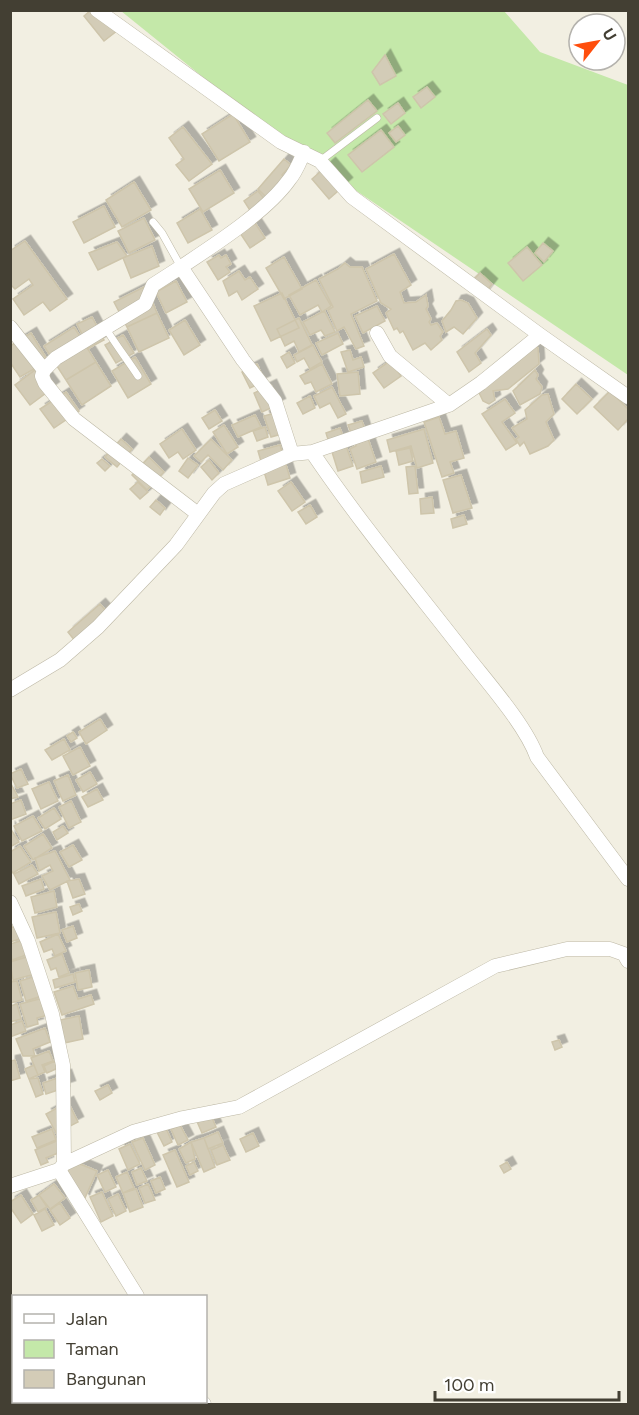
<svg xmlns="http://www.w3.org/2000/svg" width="639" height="1415" font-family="Figtree,sans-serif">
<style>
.green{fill:#c4e8a9}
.building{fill:#d3ccb7;stroke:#cec5ab;stroke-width:1.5;filter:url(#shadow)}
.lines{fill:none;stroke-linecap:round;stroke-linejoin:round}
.lane-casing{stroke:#bdb8a5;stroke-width:8}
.street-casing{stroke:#bdb8a5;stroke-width:15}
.lane{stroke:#fff;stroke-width:7}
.street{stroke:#fff;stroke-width:14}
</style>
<defs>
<filter id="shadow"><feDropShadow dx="5.5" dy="-5.5" stdDeviation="0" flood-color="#0004"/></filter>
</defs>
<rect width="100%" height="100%" fill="#f2efe2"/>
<path class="green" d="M 121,11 L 504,11 L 540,52 L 628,85 L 628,375 L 277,137 Z"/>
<path class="building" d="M 91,10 L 118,30 L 104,41 L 84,16 Z
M 385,55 L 396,76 L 380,85 L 372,72 Z
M 427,87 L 435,97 L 421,108 L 413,97 Z
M 368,100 L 377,111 L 335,143 L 327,133 Z
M 398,103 L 405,113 L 391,124 L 383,114 Z
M 233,114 L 250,142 L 219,161 L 202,134 Z
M 398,126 L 405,135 L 396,142 L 389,133 Z
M 183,127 L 212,164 L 189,181 L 176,165 L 184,159 L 169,138 Z
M 381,130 L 394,147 L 362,172 L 348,155 Z
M 284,159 L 291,165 L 282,175 L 286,179 L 268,199 L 258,189 Z
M 330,163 L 347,183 L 329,199 L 312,179 Z
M 220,170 L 234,193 L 203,212 L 189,189 Z
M 134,182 L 151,210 L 122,227 L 106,200 Z
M 258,191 L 266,201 L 251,212 L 244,201 Z
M 104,206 L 115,227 L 84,243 L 73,222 Z
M 200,209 L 212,230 L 188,243 L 177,223 Z
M 144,218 L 155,240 L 129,253 L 118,231 Z
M 253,220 L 265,238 L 250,248 L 238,230 Z
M 25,241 L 67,299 L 50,311 L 43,302 L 24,315 L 13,299 L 33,285 L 29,279 L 15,289 L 10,284 L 10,251 Z
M 117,242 L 127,256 L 98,270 L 89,253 Z
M 543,243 L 553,251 L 544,262 L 535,253 Z
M 152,246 L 159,266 L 131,278 L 123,258 Z
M 527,247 L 542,265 L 523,281 L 508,263 Z
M 394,254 L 411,285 L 400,292 L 404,303 L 416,302 L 426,295 L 428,306 L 426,309 L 431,319 L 429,322 L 431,325 L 437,323 L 443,332 L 440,336 L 442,340 L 431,350 L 425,343 L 413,350 L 403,331 L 400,333 L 397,328 L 394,330 L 386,313 L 391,309 L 381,303 L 366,269 Z
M 219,255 L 221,258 L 226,255 L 231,264 L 226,267 L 230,272 L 218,280 L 207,262 Z
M 284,257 L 302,289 L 284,299 L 266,268 Z
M 345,263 L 350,267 L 362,267 L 377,301 L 351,314 L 364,346 L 356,349 L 344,327 L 337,331 L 328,310 L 333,307 L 319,279 L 338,269 Z
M 239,271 L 245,280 L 250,277 L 258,289 L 242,300 L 237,291 L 229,296 L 223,281 Z
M 480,273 L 492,284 L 482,297 L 468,285 Z
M 316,280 L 331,306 L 322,312 L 318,305 L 300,315 L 289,295 Z
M 176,281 L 187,302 L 166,313 L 156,292 Z
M 146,286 L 157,313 L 127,327 L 114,302 Z
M 282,293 L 299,328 L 271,341 L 254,306 Z
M 461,300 L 468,303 L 477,318 L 463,334 L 454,327 L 446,332 L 442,321 L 451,310 L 456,301 Z
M 377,306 L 385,321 L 363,333 L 355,316 Z
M 322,312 L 325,312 L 335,332 L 325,336 L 321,330 L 310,335 L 303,322 Z
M 157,313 L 169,338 L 139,352 L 127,327 Z
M 92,317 L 104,340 L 89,348 L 77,324 Z
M 299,318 L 312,345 L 299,352 L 294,341 L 285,346 L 277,329 Z
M 185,320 L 200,345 L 184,355 L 169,330 Z
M 74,327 L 96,362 L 66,380 L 44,346 Z
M 487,329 L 491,335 L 475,353 L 481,363 L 469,372 L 457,352 Z
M 31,333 L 48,361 L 20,377 L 10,362 L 10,346 Z
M 338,333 L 343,344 L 322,355 L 316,343 Z
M 123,335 L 134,353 L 116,363 L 105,345 Z
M 531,342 L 538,348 L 539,364 L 508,389 L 493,391 L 495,400 L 489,404 L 483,401 L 474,382 Z
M 313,345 L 322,362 L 310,369 L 304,358 L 297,362 L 294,355 Z
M 350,350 L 353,360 L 361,357 L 364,367 L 348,372 L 341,352 Z
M 289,352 L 295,363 L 287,368 L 281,357 Z
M 135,357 L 151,384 L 128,398 L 112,371 Z
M 390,361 L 401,376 L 384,388 L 373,373 Z
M 96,362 L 111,386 L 82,405 L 66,380 Z
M 257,364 L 265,381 L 250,388 L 242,372 Z
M 322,364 L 332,384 L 316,392 L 311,382 L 305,384 L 300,376 Z
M 39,367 L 54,387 L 30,405 L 15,385 Z
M 535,370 L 538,375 L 536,379 L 542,387 L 540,394 L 520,405 L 513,391 Z
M 358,372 L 360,394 L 340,396 L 337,374 Z
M 576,384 L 592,399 L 577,414 L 562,399 Z
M 271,385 L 280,404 L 262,412 L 254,393 Z
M 332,387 L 346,414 L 338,418 L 330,403 L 320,408 L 314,396 Z
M 610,391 L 628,409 L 628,419 L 618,430 L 594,407 Z
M 66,392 L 79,411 L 54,428 L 40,409 Z
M 548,394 L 554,414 L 546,422 L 554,440 L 548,446 L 530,454 L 524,442 L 520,446 L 516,439 L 519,437 L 512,428 L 527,419 L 525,410 L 542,395 Z
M 310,396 L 315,408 L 303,414 L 297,403 Z
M 505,399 L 515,413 L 502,422 L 517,443 L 506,450 L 482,414 Z
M 215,410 L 222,421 L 209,429 L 202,418 Z
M 275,413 L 282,434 L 271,437 L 264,416 Z
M 255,415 L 261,427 L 238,437 L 232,425 Z
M 439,417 L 445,434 L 456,431 L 464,458 L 450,462 L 454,473 L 442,477 L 424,422 Z
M 362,421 L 376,462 L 357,469 L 350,449 L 356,446 L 348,425 Z
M 224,425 L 238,447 L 227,454 L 213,432 Z
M 265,427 L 268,437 L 257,441 L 253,431 Z
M 340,428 L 353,466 L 338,471 L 326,433 Z
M 182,429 L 196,450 L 183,459 L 178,452 L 169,458 L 160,444 Z
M 424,429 L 433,463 L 417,468 L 411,446 L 390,452 L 387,440 Z
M 121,439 L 132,449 L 117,467 L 105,457 Z
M 211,439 L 232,460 L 223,470 L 208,455 L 201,462 L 194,456 Z
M 280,445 L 290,478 L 268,485 L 258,451 Z
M 410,448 L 413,461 L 399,465 L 396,451 Z
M 149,457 L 164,472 L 147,490 L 132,475 Z
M 188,458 L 198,465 L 188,478 L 179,471 Z
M 102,459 L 110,466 L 105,471 L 97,463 Z
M 209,460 L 219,473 L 212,480 L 201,467 Z
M 381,466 L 384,477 L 362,483 L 360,472 Z
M 415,466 L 418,493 L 409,494 L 406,467 Z
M 461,475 L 472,508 L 453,513 L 443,480 Z
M 138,482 L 148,492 L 140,499 L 130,489 Z
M 291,482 L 305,502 L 292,511 L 278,491 Z
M 432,497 L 434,513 L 421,514 L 420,499 Z
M 156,500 L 165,508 L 160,515 L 150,507 Z
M 310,505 L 317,517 L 306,524 L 298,512 Z
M 464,515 L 467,524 L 453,528 L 451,519 Z
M 100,604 L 108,613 L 75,641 L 68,632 Z
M 100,719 L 107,730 L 86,744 L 79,732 Z
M 73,732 L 77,738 L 71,742 L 67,736 Z
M 64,739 L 70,750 L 52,760 L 45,750 Z
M 80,747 L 90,766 L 73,775 L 63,756 Z
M 21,769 L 28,784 L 17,788 L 10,774 Z
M 90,772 L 97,784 L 83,792 L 76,780 Z
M 68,775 L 76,795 L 63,801 L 54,781 Z
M 10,782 L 18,797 L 10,799 Z
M 49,782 L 58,801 L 41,809 L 32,789 Z
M 97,789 L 103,800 L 88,807 L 82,797 Z
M 21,800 L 26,814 L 10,820 L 10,804 Z
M 71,801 L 81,822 L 69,828 L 59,807 Z
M 54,808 L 61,819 L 45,829 L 38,818 Z
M 33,816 L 42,831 L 22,841 L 14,826 Z
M 63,826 L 68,833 L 57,840 L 53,832 Z
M 10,828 L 19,842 L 10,847 Z
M 43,834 L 52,848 L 33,860 L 24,846 Z
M 73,845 L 82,860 L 69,867 L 60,852 Z
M 20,846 L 31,862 L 13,873 L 10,869 L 10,852 Z
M 55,851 L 70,880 L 50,890 L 42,876 L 53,871 L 50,865 L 39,871 L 35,858 Z
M 32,865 L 38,874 L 19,884 L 14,874 Z
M 41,879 L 44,889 L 26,896 L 22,886 Z
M 79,879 L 85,894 L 73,898 L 67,881 Z
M 54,891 L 57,907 L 35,913 L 31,897 Z
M 79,904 L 82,911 L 73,915 L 70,907 Z
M 56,912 L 60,933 L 37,938 L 32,917 Z
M 18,925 L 23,938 L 10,942 L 10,928 Z
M 73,926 L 77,938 L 67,942 L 62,930 Z
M 58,934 L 66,951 L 55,956 L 52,949 L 44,952 L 40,942 Z
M 24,940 L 29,954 L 12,960 L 10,944 Z
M 62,954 L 69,973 L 59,977 L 56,968 L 51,970 L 47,960 Z
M 30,956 L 35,974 L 13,980 L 10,962 Z
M 89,970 L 92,987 L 78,990 L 75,973 Z
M 73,974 L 75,982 L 55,988 L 53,980 Z
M 36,976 L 42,996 L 26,1001 L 20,981 Z
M 17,981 L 22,1000 L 10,1003 L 10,982 Z
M 73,986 L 78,999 L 91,995 L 94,1004 L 62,1015 L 54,992 Z
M 43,998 L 48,1015 L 37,1018 L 38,1024 L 27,1027 L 20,1004 Z
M 17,1004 L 21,1019 L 10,1022 L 10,1006 Z
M 79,1016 L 83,1039 L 64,1043 L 60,1020 Z
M 22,1021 L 26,1031 L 10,1037 L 10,1025 Z
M 45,1028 L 50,1042 L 33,1049 L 35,1056 L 23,1056 L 16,1039 Z
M 559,1040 L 562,1047 L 555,1050 L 552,1042 Z
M 49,1051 L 53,1061 L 42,1065 L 45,1072 L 38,1075 L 31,1058 Z
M 15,1060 L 20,1078 L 10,1081 L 10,1061 Z
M 55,1061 L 58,1068 L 47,1073 L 44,1066 Z
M 34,1065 L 38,1075 L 29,1079 L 25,1069 Z
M 66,1075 L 70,1086 L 46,1094 L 43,1083 Z
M 38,1078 L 43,1094 L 36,1097 L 29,1079 Z
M 108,1085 L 112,1093 L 100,1100 L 95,1091 Z
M 68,1102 L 78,1122 L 68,1127 L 59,1138 L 46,1114 Z
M 209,1111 L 216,1127 L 202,1133 L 195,1117 Z
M 180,1125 L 188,1140 L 178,1145 L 171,1129 Z
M 165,1126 L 172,1142 L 164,1146 L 156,1130 Z
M 52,1129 L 56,1140 L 37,1148 L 32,1137 Z
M 218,1132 L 223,1143 L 208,1149 L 204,1138 Z
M 253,1133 L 259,1146 L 246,1152 L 240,1139 Z
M 143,1138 L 155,1165 L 145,1170 L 132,1142 Z
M 204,1138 L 215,1167 L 204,1172 L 191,1142 Z
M 59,1140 L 63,1151 L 46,1158 L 48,1162 L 41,1165 L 35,1150 Z
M 191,1142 L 195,1159 L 186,1163 L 179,1149 Z
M 130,1144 L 140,1164 L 128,1170 L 119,1149 Z
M 223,1145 L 230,1160 L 217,1165 L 211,1150 Z
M 175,1150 L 189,1182 L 177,1187 L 163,1155 Z
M 194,1162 L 198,1171 L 190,1175 L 186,1166 Z
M 507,1162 L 511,1169 L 504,1173 L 500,1166 Z
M 80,1164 L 97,1171 L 84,1200 L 59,1170 Z
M 141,1168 L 147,1181 L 137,1185 L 132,1172 Z
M 108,1170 L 116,1187 L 105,1192 L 97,1175 Z
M 127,1172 L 134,1188 L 123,1193 L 116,1177 Z
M 160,1177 L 165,1189 L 156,1193 L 151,1181 Z
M 54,1184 L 65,1198 L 50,1209 L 39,1195 Z
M 148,1184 L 155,1200 L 145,1203 L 139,1188 Z
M 136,1189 L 143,1207 L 130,1212 L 123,1193 Z
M 102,1192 L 113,1216 L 101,1222 L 90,1197 Z
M 118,1194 L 126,1211 L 116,1216 L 108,1199 Z
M 21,1195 L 33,1214 L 21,1223 L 10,1207 L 10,1202 Z
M 39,1195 L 47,1207 L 38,1212 L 31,1200 Z
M 60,1203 L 70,1218 L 60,1225 L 50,1210 Z
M 45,1209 L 54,1225 L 42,1231 L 34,1215 Z"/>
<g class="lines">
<defs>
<path id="lane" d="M 320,161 L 377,118
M 153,222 L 162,233 L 181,267
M 105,327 C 115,344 127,359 138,376"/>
<path id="street" d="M 97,10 L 281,142 L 320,161 L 352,197 L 540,335 L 628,397
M 181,267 L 153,285 L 145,304 L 56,358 L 44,370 L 42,376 L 45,383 L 74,419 L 198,514
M 10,327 L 44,370
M 377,333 L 390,356 L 449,405
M 312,452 C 360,523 415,589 467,656 C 489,684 526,726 537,757 L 628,879
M 292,454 L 275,401 L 243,360 L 181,267 C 214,245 266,212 289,180 C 296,172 300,161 304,152
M 10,690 L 60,660 L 98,627 L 176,545 L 214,493 L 224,484 L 292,454 L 312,452 L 449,405 L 481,383 L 540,335
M 10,902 L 28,941 L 52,1014 L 63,1065 L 64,1164
M 59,1170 L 137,1296
M 10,1186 L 59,1170 L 64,1164 L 133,1132 L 183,1118 L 239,1107 L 495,966 L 567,949 L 610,949 L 624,954 L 628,961
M 202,1402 L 204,1404"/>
</defs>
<use href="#lane" class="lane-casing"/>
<use href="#street" class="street-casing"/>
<use href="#lane" class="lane"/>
<use href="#street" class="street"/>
</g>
<rect width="639" height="1415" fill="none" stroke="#433f33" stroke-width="24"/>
<rect x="12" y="1295" width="195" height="108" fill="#ffffff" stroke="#b4b2ad" stroke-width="1.5"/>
<rect x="24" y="1314" width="30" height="9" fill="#ffffff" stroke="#b4b2ad" stroke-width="1.5"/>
<text x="66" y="1325" font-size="18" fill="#433f33">Jalan</text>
<rect x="24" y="1340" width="30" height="18" fill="#c4e8a9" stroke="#b4b2ad" stroke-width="1.5"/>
<text x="66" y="1355" font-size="18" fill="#433f33">Taman</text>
<rect x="24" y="1370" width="30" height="18" fill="#d3ccb7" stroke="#b4b2ad" stroke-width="1.5"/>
<text x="66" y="1385" font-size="18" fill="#433f33">Bangunan</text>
<g transform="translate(597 42) rotate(59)"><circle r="28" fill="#ffffff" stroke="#b4b2ad" stroke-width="1.5"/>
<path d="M0-4.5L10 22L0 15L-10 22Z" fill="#ff4e0c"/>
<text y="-9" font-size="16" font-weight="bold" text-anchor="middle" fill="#433f33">U</text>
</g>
<path d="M435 1391v9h184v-9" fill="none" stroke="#433f33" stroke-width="3"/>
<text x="444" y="1391" font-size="18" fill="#433f33" stroke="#ffffff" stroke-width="4.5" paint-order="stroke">100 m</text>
</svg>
